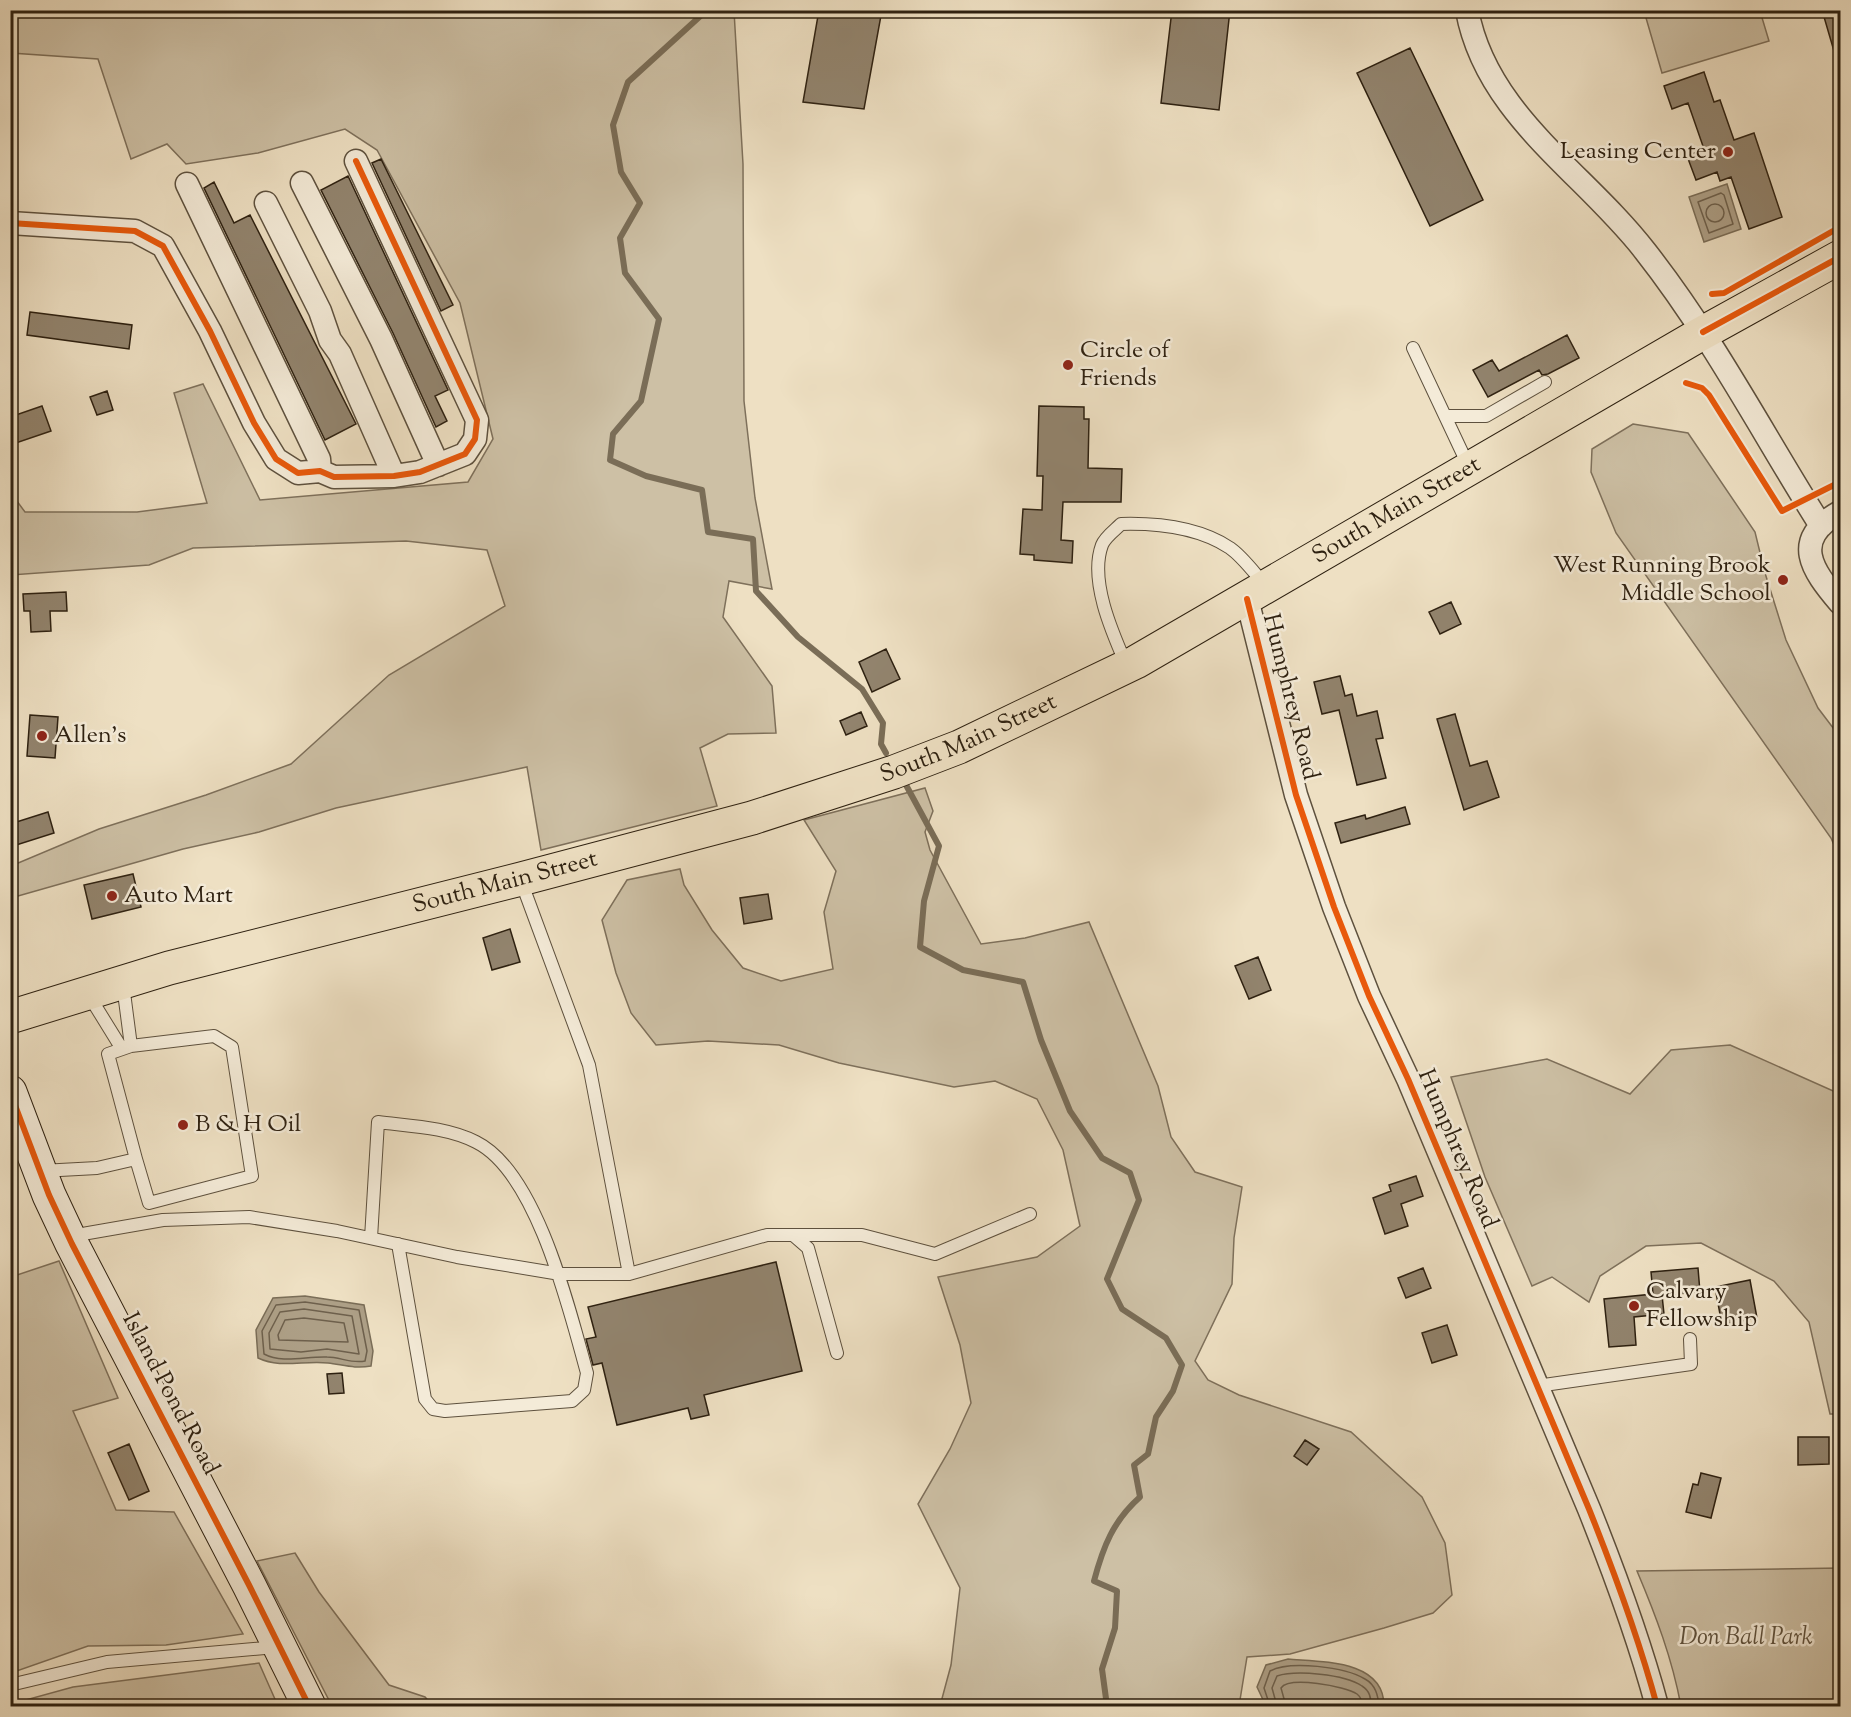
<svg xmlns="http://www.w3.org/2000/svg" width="1851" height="1717" font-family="'Sorts Mill Goudy',serif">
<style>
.green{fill:#cdc0a5;stroke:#7e705b;stroke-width:1.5}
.water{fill:#ad9f86;stroke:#7a6d57;stroke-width:1.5}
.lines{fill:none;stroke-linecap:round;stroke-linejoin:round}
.shore{stroke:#6e604c;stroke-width:1.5}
.stream{stroke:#7a6d57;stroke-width:6}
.building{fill:#92846e;stroke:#2e2111;stroke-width:1.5}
.lane-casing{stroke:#5e513e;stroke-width:14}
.street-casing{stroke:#5e513e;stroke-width:25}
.secondary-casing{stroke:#2e2111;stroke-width:35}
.primary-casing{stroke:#2e2111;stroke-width:35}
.lane{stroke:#f4ebd8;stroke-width:12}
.street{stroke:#f4ebd8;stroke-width:22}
.secondary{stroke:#f4ebd8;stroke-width:33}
.primary{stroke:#eee0c3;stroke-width:33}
.cycleway-casing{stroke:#f4ebd8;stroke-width:10}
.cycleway{stroke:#e8590c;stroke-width:6}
.poi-dot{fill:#8f2418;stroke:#f4ebd8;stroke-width:2}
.labels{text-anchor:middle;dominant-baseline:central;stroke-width:5;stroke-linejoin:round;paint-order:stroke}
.poi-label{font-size:24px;fill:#2e2111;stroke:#f4ebd8;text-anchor:start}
.street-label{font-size:24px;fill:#2e2111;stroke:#f4ebd8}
.park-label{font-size:24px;font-style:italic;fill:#5e513d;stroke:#f4ebd8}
</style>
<rect width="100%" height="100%" fill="#eee0c3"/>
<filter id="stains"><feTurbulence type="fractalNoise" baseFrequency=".00333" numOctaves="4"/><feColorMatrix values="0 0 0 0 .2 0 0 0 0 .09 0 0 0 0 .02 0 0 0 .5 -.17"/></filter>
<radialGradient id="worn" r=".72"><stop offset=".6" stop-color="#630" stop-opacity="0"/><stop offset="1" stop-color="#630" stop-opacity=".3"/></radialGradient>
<path class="green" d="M 11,10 L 734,11 L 743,164 L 744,401 L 755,498 L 772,589 L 729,581 L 723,617 L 772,686 L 776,733 L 728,734 L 700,748 L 717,806 L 541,850 L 527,767 L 336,808 L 259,832 L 183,849 L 11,898 L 11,866 L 99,829 L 206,795 L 291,764 L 389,675 L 505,606 L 487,550 L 406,541 L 193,548 L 149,565 L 11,575 L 11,493 L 25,512 L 137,512 L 207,503 L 174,393 L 203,384 L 260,500 L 468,482 L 493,439 L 460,303 L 377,150 L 345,129 L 258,153 L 186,164 L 167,144 L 131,159 L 98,59 L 11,53 Z
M 1644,11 L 1760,11 L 1769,41 L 1662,73 Z
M 1633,424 L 1688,433 L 1755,532 L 1765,573 L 1786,640 L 1818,708 L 1840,737 L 1840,859 L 1831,838 L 1616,533 L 1591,472 L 1592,449 Z
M 925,788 L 933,811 L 925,832 L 930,850 L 981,944 L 1025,938 L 1089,922 L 1158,1086 L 1171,1137 L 1195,1172 L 1242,1187 L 1234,1238 L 1232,1284 L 1195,1361 L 1208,1380 L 1239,1395 L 1351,1432 L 1422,1497 L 1445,1543 L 1452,1595 L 1433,1613 L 1384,1628 L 1290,1654 L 1247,1657 L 1239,1706 L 940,1706 L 951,1665 L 960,1588 L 918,1504 L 950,1449 L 971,1403 L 960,1345 L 938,1277 L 1037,1257 L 1080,1226 L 1063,1150 L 1037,1099 L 995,1081 L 954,1087 L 839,1063 L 779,1045 L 708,1041 L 656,1045 L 631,1013 L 616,973 L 602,920 L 627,880 L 680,869 L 684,885 L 712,930 L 743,968 L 781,981 L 833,969 L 824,912 L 836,871 L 804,820 Z
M 1730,1045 L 1840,1094 L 1840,1414 L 1830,1414 L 1809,1322 L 1774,1281 L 1701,1243 L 1646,1246 L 1600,1276 L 1589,1302 L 1552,1277 L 1532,1286 L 1485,1177 L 1451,1077 L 1547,1059 L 1630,1094 L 1671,1050 Z
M 59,1261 L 118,1398 L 73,1411 L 116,1510 L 174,1512 L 243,1634 L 166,1645 L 88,1646 L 11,1673 L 11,1277 Z
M 295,1553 L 319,1592 L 389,1685 L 425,1697 L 433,1706 L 332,1706 L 257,1561 Z
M 1840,1568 L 1840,1706 L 1681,1706 C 1672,1658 1656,1616 1637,1571 Z
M 259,1663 L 278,1706 L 11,1706 L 11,1704 L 73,1687 Z"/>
<path class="water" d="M 1727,184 L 1741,229 L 1704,242 L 1689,197 Z
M 305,1296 L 364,1305 L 373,1351 L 371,1366 C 355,1369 344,1365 328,1363 C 304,1360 281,1369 258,1358 L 256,1330 L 273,1298 Z
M 1288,1659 C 1323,1662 1384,1660 1384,1706 L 1266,1706 L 1257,1687 L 1266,1665 Z"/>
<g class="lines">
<path class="shore" d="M 1721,193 L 1724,195 L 1733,224 L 1709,233 L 1698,202 Z
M1706 213a9 9 0 1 1 18 0a9 9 0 1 1-18 0Z
M 305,1302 L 359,1310 L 367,1351 L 365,1361 C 352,1364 340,1357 327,1357 C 306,1356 283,1364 264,1354 L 262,1331 L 276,1305 Z
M 304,1309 L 352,1316 L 359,1354 L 327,1349 L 301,1352 L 270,1349 L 269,1333 L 280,1312 Z
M 304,1318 L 344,1323 L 348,1342 L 279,1340 L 278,1335 L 285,1320 Z
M 1270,1706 L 1264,1688 L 1270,1671 C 1290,1660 1345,1667 1365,1679 C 1376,1685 1378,1696 1379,1706
M 1277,1706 L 1272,1688 L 1277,1676 C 1296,1670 1344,1674 1362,1686 C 1370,1691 1371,1698 1371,1706
M 1286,1706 L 1281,1688 C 1289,1676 1345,1686 1357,1694 C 1361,1697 1362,1701 1362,1706"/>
<path class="stream" d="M 707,10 L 628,82 L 613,125 L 621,172 L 640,203 L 620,238 L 625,273 L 659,319 L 641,401 L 613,434 L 610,460 L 646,476 L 702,490 L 708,532 L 753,539 L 756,591 L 798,637 L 862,689 L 883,723 L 881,744 L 886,753
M 906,785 L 939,846 L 924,901 L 920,947 L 963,970 L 1023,982 L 1041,1040 L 1070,1111 L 1102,1158 L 1130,1173 L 1139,1200 L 1107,1279 L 1122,1309 L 1166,1338 L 1182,1365 L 1173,1391 L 1156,1417 L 1148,1454 L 1134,1465 L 1140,1497 C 1113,1521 1103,1547 1094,1581 L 1117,1591 L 1115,1628 L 1102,1669 L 1107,1706"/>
</g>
<path class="building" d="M 819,10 L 882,10 L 864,109 L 803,102 Z
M 1172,10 L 1230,10 L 1219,110 L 1161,103 Z
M 1822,10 L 1840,10 L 1840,58 L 1836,58 Z
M 1410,48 L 1483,200 L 1430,226 L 1357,73 Z
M 1704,72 L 1714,102 L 1720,100 L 1734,140 L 1754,133 L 1782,217 L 1749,229 L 1731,177 L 1720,181 L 1717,172 L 1696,180 L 1687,156 L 1704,149 L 1688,103 L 1672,109 L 1664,86 Z
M 381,159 L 453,305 L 441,311 L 372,163 Z
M 348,176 L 448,390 L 435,396 L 447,421 L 436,427 L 393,333 L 321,190 Z
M 214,182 L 234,223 L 250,215 L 356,424 L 325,440 L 204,188 Z
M 30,312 L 132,325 L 129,349 L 27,335 Z
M 1567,335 L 1579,358 L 1548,374 L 1542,375 L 1539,370 L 1488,397 L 1473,370 L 1492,360 L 1499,371 Z
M 107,391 L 113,410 L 97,415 L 90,397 Z
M 42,406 L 51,431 L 10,445 L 10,417 Z
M 1039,406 L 1084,407 L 1084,419 L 1089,419 L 1088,468 L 1122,469 L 1121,502 L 1063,502 L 1061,540 L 1073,541 L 1072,563 L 1034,560 L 1034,555 L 1020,554 L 1023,509 L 1042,510 L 1043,476 L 1037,476 Z
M 66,592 L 67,611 L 50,611 L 51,631 L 31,632 L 30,611 L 24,611 L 23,594 Z
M 1451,602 L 1461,624 L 1440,634 L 1429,612 Z
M 886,649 L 900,679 L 872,692 L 859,662 Z
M 1340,676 L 1345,696 L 1352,694 L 1357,716 L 1377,711 L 1383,738 L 1376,739 L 1386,778 L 1357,785 L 1339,710 L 1322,714 L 1314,682 Z
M 861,712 L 867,726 L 846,735 L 840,721 Z
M 1455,714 L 1470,766 L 1487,761 L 1499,797 L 1464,810 L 1437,719 Z
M 30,715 L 58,717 L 55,758 L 27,756 Z
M 1405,807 L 1410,824 L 1341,843 L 1335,823 L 1365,815 L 1366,819 Z
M 48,812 L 54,833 L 10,847 L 10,824 Z
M 133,874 L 141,907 L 92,919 L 84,885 Z
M 768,894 L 772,919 L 744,924 L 740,898 Z
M 510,929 L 520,962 L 492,970 L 483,938 Z
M 1258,957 L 1271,990 L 1249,999 L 1235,966 Z
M 1416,1176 L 1423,1196 L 1401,1204 L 1408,1226 L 1385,1234 L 1373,1198 L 1391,1191 L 1389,1185 Z
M 776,1262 L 802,1371 L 704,1395 L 709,1415 L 691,1419 L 688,1408 L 617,1425 L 602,1363 L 593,1365 L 586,1339 L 596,1337 L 588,1307 Z
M 1423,1268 L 1431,1288 L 1406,1298 L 1398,1278 Z
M 1698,1268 L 1700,1292 L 1662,1295 L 1664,1314 L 1634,1317 L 1636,1345 L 1609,1347 L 1604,1299 L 1653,1294 L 1651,1272 Z
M 1750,1280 L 1757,1318 L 1722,1325 L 1715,1287 Z
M 1447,1325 L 1457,1355 L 1432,1363 L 1422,1333 Z
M 342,1373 L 344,1393 L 329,1394 L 327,1374 Z
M 1798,1437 L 1829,1437 L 1829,1464 L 1798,1465 Z
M 1305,1440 L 1319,1449 L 1307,1465 L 1294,1456 Z
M 129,1444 L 149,1491 L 129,1500 L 108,1453 Z
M 1701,1473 L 1721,1478 L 1711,1518 L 1686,1512 L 1693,1484 L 1698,1485 Z"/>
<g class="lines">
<defs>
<path id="lane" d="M 1413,348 L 1469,467
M 1445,416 L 1486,416 L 1545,382
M 1126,664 C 1112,632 1089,580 1102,545 C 1105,537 1115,530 1121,524 C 1157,523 1198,527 1230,548 C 1243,557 1255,574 1266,586
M 521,881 L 589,1065 L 629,1274
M 123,985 L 131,1046
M 88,994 L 122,1049
M 41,1171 L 97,1168 L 136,1159 L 108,1054 L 131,1046 L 214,1036 L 232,1047 L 252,1176 L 149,1203 L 136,1159
M 793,1235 L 862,1235 L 935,1254 L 1030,1214
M 71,1236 L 163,1220 L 249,1217 L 337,1231 L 457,1257 L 560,1274 L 629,1274 L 767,1235 L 793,1235 L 808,1248 L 837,1353
M 371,1238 L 378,1122 C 409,1126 447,1127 476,1142 C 537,1172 570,1312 587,1373 L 584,1390 L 572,1401 L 445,1411 L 433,1409 L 425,1399 L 398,1244
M 1537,1386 L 1691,1364 L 1690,1339
M 10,1685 L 107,1662 L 276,1647"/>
<path id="street" d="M 1467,10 C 1486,115 1584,172 1645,251 C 1712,336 1763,434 1821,526
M 302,183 L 381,339 L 438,465
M 187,184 L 319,459 L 320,471
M 266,203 L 320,311 L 330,340 L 340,354 L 394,476
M 10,223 L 135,231 L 163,246 L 210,331 L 254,423 L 276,459 L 298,473 L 320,471 L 334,477 L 394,476 L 420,472 L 465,454 L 475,439 L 477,420 L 356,161
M 1840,512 C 1790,540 1812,570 1840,603
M 1247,599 L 1296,795 L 1334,907 L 1369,996 L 1408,1079 L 1589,1509 C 1615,1574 1639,1639 1657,1706"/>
<path id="secondary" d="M 10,1092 L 49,1195 L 72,1244 L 249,1585 L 309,1706"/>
<g id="primary">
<path id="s1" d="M 10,1017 L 169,968 L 521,879 L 752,818 L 894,772 L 959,747 L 1136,662 L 1699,335 L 1840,257"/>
</g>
</defs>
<use href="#lane" class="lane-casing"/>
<use href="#street" class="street-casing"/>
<use href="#secondary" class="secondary-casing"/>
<use href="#primary" class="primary-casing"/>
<use href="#lane" class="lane"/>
<use href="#street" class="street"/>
<use href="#secondary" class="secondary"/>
<use href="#primary" class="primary"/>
<defs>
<path id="cycleway" d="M 10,223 L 135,231 L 163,246 L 210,331 L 254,423 L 276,459 L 298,473 L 320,471 L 334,477 L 394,476 L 420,472 L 465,454 L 475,439 L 477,420 L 356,161
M 1712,294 L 1724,293 L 1840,227
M 1703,332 L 1840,257
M 1686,383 L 1702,388 L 1709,395 L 1782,511 L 1840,482
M 1247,599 L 1296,795 L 1334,907 L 1369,996 L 1408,1079 L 1589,1509 C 1615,1574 1639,1639 1657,1706
M 10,1092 L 49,1195 L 72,1244 L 249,1585 L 309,1706"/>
</defs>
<use href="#cycleway" class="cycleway-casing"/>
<use href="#cycleway" class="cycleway"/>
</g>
<g class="poi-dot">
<circle cx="1728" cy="152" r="6"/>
<circle cx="1068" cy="365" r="6"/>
<circle cx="1783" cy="580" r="6"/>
<circle cx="42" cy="736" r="6"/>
<circle cx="112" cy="896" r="6"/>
<circle cx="183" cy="1125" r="6"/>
<circle cx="1634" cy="1306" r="6"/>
</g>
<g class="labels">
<g class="poi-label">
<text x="1716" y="152" text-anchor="end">Leasing Center</text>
<text x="1080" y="351">Circle of<tspan x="1080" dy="28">Friends</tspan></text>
<text x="1771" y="566" text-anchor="end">West Running Brook<tspan x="1771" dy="28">Middle School</tspan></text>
<text x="54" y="736">Allen's</text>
<text x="124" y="896">Auto Mart</text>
<text x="195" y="1125">B &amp; H Oil</text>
<text x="1646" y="1292">Calvary<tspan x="1646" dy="28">Fellowship</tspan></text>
</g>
<g class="street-label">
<text stroke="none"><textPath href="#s1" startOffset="1485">South Main Street</textPath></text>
<text transform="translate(1290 697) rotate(76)">Humphrey Road</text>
<text stroke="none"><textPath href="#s1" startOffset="999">South Main Street</textPath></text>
<text stroke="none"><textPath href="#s1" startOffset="513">South Main Street</textPath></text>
<text transform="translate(1457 1149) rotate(67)">Humphrey Road</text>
<text transform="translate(170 1394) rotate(62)">Island Pond Road</text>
</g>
<g class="park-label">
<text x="1746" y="1638">Don Ball Park</text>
</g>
</g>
<rect width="1851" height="1717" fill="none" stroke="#eee0c3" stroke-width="36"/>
<rect x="12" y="12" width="1827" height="1693" fill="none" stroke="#2e2111" stroke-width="3"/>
<rect x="18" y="18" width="1815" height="1681" fill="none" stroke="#2e2111" stroke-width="1.5"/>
<rect width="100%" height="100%" filter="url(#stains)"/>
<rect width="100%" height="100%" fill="url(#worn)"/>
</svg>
